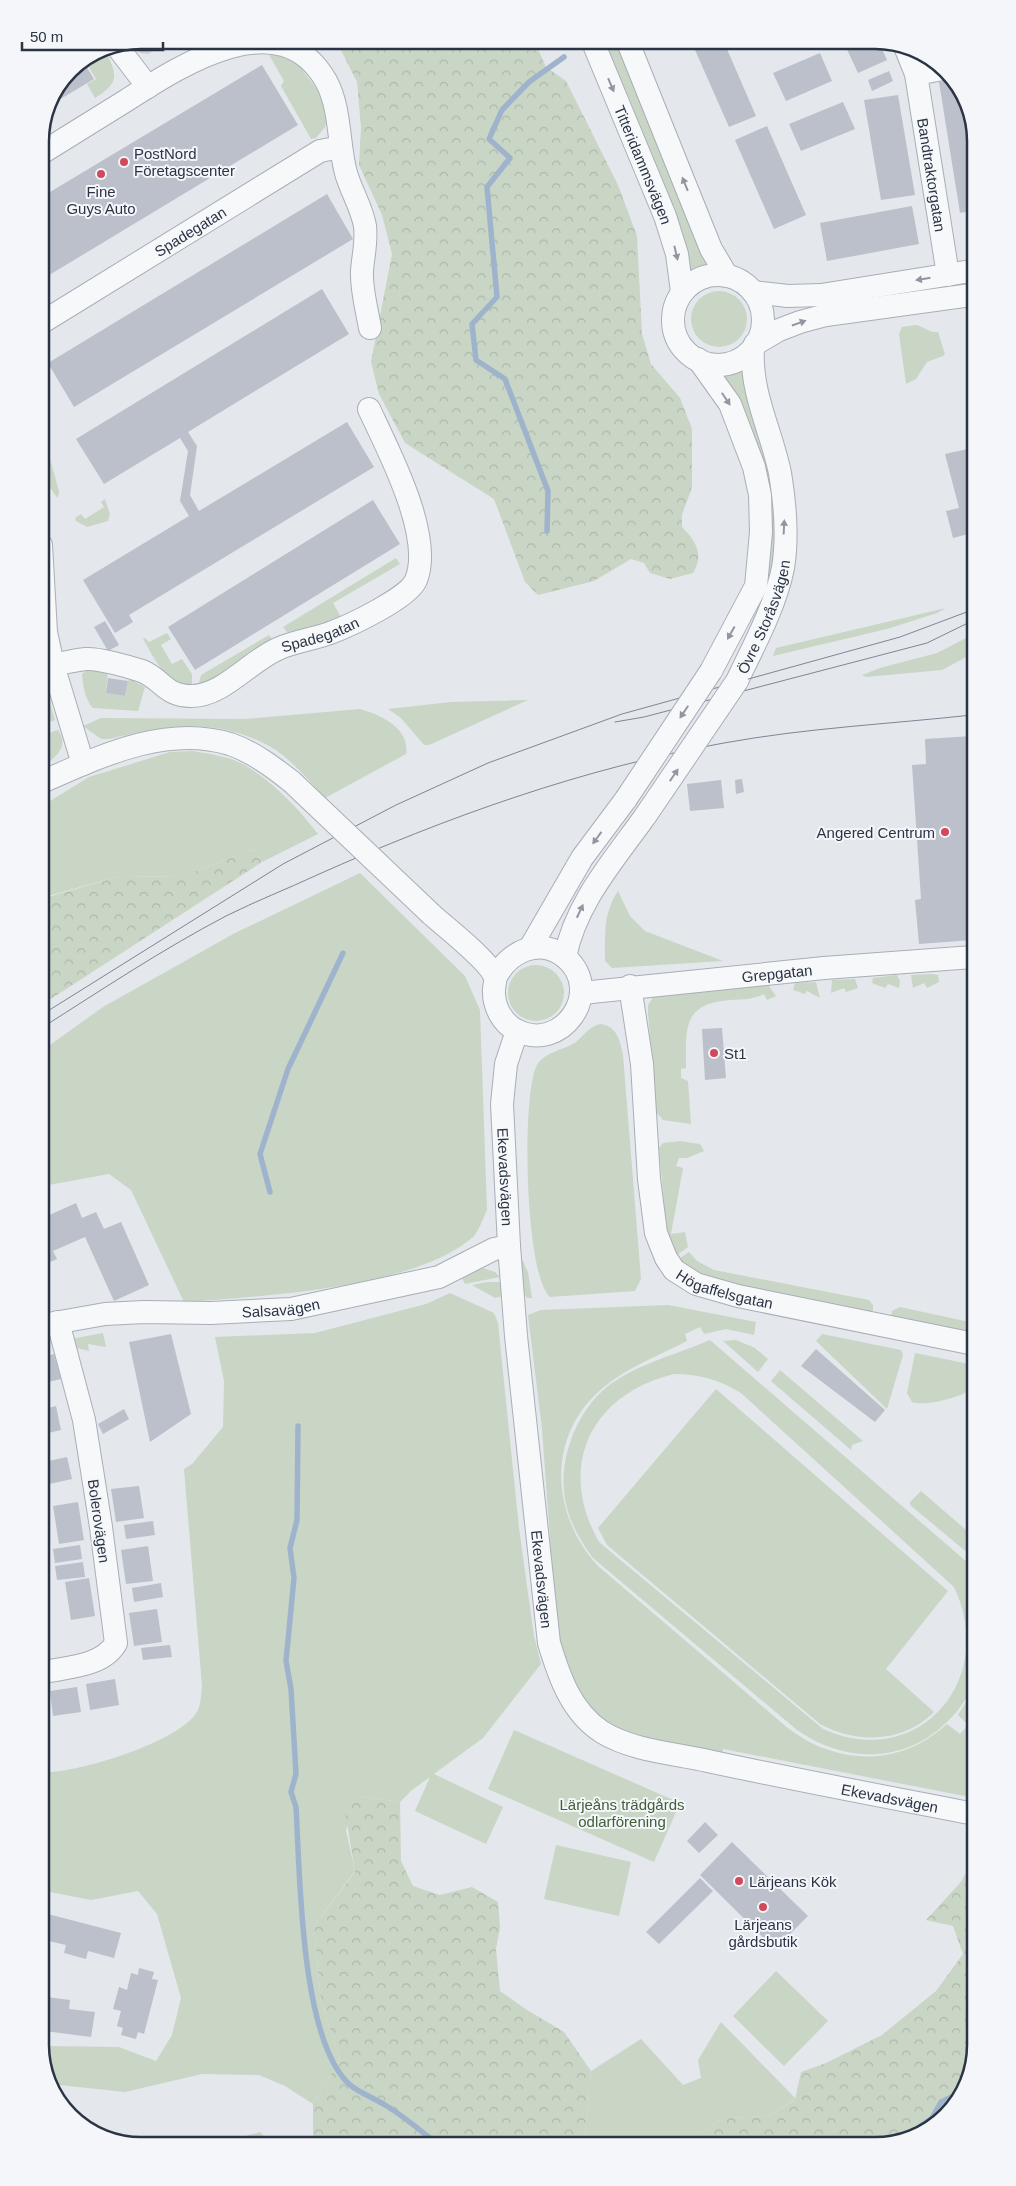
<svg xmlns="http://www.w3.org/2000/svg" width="1016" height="2186" font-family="Arial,sans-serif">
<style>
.green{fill:#c9d6c5;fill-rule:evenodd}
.forest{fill:url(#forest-crowns)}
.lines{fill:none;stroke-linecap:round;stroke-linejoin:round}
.stream{stroke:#9fb4cc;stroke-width:5.5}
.building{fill:#bbc0ca}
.minor-casing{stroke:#a9aeb7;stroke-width:24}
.minor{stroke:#f7f8fa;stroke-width:22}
.tram{stroke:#7d8696;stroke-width:1}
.minor-bridge-casing{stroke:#a9aeb7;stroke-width:24;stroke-linecap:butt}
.minor-bridge{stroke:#f7f8fa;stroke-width:22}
.oneway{fill:#9196a0}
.poi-dot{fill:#d1495b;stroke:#f4f6f9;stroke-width:2}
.labels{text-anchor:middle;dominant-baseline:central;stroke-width:4;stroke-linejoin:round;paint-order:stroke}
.poi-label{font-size:15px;fill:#2b3445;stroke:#f4f6f9;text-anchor:start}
.street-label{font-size:15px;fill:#2b3445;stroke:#f4f6f9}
.park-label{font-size:15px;fill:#3f6138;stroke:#f4f6f9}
.rim{fill:none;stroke:#2b3445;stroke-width:2.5}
</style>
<defs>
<pattern id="forest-crowns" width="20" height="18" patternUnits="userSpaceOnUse" patternTransform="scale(1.25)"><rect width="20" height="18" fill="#c9d6c5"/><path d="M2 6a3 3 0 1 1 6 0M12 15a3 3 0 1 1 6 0" fill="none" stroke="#adb8ab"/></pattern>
</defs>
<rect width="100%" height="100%" fill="#e4e7ec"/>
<path class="green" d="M 141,40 L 170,40 L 148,54 L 140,53 L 134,44 L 134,41 Z
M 604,40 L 617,40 L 710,268 L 691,273 L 632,105 Z
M 104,47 C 116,74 122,81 95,98 L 87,84 L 96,79 L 84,59 Z
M 271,50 L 298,64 L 319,92 L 327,117 L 325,127 L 316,138 L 311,139 L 281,86 L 284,81 L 268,53 Z
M691 319a28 28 0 1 1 56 0a28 28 0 1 1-56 0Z
M 916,325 C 925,327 929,333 938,332 L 945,354 L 943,356 L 927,362 L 916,379 L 906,384 L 899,334 L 902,327 Z
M 745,364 L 770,460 L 778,545 L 759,615 L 756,613 L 766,584 L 767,547 L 716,372 Z
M 41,427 L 59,491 L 58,498 C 41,481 41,451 41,427 Z
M 105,499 L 110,514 L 108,521 L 87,527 L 76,521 L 75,518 L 81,514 L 85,519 L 104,507 L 101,502 Z
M 396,558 L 400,564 L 333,603 L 341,617 C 324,624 305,631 287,632 L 283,627 Z
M 946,608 L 937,613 L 887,629 L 773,656 L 776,648 Z
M 167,633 L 171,639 L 161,645 L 172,664 L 182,659 L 192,674 L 192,688 C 166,685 155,659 143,639 L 145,638 L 149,642 Z
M 269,635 L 273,640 C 246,653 224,674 198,687 L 201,675 Z
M 972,635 L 972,654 L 942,670 L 866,677 L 862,675 L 880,668 L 937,653 Z
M 87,670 L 108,670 L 106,693 L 125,696 L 128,681 L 130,679 L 145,687 L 138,711 L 93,708 C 85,700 83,685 82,674 Z
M 47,694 L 55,720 L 43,725 L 42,695 Z
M 528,700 L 429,745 L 424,745 L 401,718 L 388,709 L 451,702 Z
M 360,709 C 381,715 410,728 406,754 L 325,798 C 308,780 291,758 269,746 C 215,717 166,725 110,739 L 101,739 L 83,726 L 101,718 L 244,719 Z
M 58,730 C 70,746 55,759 42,766 L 42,735 Z
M 192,751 C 211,754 232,757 248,767 C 275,784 299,809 318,834 L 262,862 L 254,849 L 181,877 L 120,876 L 48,896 L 42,902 L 42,806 L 89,777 L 170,752 Z
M 360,873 L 465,976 L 480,1010 L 487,1210 C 483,1218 479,1231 473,1237 C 413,1289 262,1296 184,1302 L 131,1190 L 109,1174 L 43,1186 L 43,1050 L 103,1007 L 235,933 Z
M 618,891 L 630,916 L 645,931 L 723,961 L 612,968 L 605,961 C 605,935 603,913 618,891 Z
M508 993a28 28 0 1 1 56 0a28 28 0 1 1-56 0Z
M 932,974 L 938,975 L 939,982 L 927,988 L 924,983 L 913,988 L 911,975 Z
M 897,975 L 900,981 L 899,988 L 888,984 L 885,988 L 872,983 L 873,978 Z
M 855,979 L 858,988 L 846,992 L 844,988 L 831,993 L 832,980 Z
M 816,982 L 820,998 L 807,991 L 805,994 L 793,990 L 795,983 Z
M 762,984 L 768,985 L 776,996 L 767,1000 L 764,994 C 752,1000 743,999 730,1000 C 682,1004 686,1028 686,1068 L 681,1069 L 681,1078 L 688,1081 L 691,1124 L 663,1120 L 656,1112 L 648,1013 L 648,1005 L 655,994 Z
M 600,1024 C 617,1026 620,1040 623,1055 L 641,1279 L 635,1291 L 550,1297 C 525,1276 521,1095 537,1065 C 545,1052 564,1050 576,1042 C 584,1035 589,1027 600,1024 Z
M 680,1141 L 700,1144 L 704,1151 L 687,1158 L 679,1158 L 676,1166 L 683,1168 L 671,1234 L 685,1232 L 688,1247 L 677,1255 L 666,1228 L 659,1148 L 663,1143 Z
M 689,1252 L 697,1261 L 714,1270 L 869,1300 L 873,1305 L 873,1310 L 871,1312 L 715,1282 L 685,1267 L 679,1259 Z
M 521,1257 L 528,1272 L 532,1298 L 527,1298 L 524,1293 Z
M 483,1268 L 495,1272 L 500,1277 L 465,1284 L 461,1275 Z
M 487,1282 L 501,1282 L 503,1296 L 495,1298 L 472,1285 Z
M 450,1293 L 494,1313 L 498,1323 L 519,1528 L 534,1636 L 541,1664 L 483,1738 L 434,1774 L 503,1807 L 486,1844 L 415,1811 L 430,1777 L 412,1790 L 400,1802 L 358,1796 L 346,1830 L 355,1871 L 314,1926 L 321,2002 L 340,2059 L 313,2104 L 285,2086 L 259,2075 L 202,2074 L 125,2092 L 50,2084 L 45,2078 L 45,2046 L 119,2047 L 156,2061 L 172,2035 L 181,1998 L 157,1914 L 138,1891 L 91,1900 L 45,1891 L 45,1772 C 78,1773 179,1742 197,1712 C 201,1706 201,1693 202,1686 L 184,1469 L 192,1464 L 223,1427 L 224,1381 L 215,1337 L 315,1333 L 426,1304 Z
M 668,1305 L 756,1322 L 754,1335 L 726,1329 L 704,1334 L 700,1327 L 685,1334 L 687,1341 C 660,1355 628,1367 604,1387 C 546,1434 550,1514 598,1566 L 789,1729 C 839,1766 900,1767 947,1724 L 960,1734 L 968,1725 L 958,1715 L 975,1687 L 975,1798 L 723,1749 L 722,1755 L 653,1741 L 611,1727 L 586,1706 L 558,1647 L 542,1429 L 528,1315 L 541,1310 Z
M 900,1307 L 974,1323 L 974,1335 L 891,1319 L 892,1311 Z
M 103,1333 L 106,1347 L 88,1344 L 89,1351 L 73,1347 L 71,1339 Z
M 822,1334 L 901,1350 L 903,1355 L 887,1409 L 816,1341 Z
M 710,1340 L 975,1569 C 975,1597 975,1625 975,1653 C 975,1662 977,1674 974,1683 C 968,1699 958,1711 946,1723 C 903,1764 844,1763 797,1730 L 593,1558 C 581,1542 570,1523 566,1504 C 556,1461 577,1408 612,1383 C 641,1363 678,1354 710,1340 ZM 674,1374 C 699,1374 720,1380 741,1393 L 954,1587 C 998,1679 919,1772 823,1729 L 599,1542 C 556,1466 591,1394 674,1374 Z
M 736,1340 L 755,1348 L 768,1359 L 758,1372 L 723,1341 Z
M 915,1353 L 974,1365 L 974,1387 C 964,1397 925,1407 912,1402 L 907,1393 Z
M 780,1370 L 863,1441 L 852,1445 L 851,1450 L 771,1381 Z
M 716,1389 L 948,1591 L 886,1669 L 934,1712 C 904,1743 856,1744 820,1724 L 607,1545 L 598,1528 Z
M 921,1491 L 972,1535 L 975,1534 L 975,1559 L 910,1505 L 910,1502 Z
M 514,1730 L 680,1803 L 654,1862 L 488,1789 Z
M 556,1845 L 631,1862 L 619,1916 L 544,1899 Z
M 776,1971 L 828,2021 L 784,2066 L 733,2016 Z
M 721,2022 L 796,2099 L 768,2116 L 723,2118 L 689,2142 L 590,2143 L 585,2134 L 591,2071 L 641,2039 L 683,2085 L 701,2078 L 698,2060 Z"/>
<path class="forest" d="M 336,40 L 534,40 L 546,67 L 566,81 L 618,185 L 637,236 L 642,334 L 651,364 L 680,398 L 692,429 L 692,487 L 682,515 L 682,527 C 695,541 705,553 693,573 L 670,579 L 650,573 L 644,563 L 631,559 L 594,581 L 538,595 L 525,582 L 494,499 L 405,443 L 379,394 L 371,362 L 392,254 L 382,215 L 359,165 L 361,128 L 357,82 Z
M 254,849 L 262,862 L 43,1004 L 42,902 L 48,897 L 120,876 L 181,877 Z
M 358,1796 L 400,1802 L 401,1861 L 413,1886 L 440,1895 L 472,1887 L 498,1902 L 500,1928 L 496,1949 L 500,1991 L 527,2010 L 564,2032 L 591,2071 L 585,2134 L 590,2143 L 313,2145 L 313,2104 L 340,2059 L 321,2002 L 314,1926 L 355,1872 L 345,1811 Z
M 975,1858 L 976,2046 L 959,2102 L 908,2141 L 689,2142 L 723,2118 L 768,2116 L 795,2100 L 801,2072 L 826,2063 L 882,2035 L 936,1991 L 963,1954 L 953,1926 L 926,1920 L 960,1883 Z
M 260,2132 L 273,2145 L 213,2145 Z"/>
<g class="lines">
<path class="stream" d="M 547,531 L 548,491 L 505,379 L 476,360 L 472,324 L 497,297 L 487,187 L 510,158 L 489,139 L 502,110 L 529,82 L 564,57
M 270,1192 L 260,1154 L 288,1069 L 343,953
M 298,1426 L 297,1520 L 290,1548 L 294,1578 L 286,1661 L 291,1689 L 296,1774 L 291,1792 L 296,1807 C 300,1874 300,2038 349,2084 C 359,2093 374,2098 385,2105 C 402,2115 416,2127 431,2139 L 430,2144
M 904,2141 L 911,2133 L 932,2118 L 941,2102 L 962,2092"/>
</g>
<path class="building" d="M 715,40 L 723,40 L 756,116 L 729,127 L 695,50 Z
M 878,40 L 887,60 L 858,73 L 843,41 Z
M 820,53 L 832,81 L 786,101 L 773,73 Z
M 83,61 L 94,79 L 47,107 L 70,69 Z
M 262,65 L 298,125 L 41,280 L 40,198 Z
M 889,71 L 893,81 L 872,91 L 868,80 Z
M 950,80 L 971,108 L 971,211 L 960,213 L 939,82 Z
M 898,95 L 915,195 L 881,200 L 864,100 Z
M 843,102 L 855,129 L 801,151 L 789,124 Z
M 767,126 L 806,215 L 774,229 L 735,140 Z
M 327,194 L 353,239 L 74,407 L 48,363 Z
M 912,206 L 919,244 L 827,261 L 820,223 Z
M 322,289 L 349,334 L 188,432 L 197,446 L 190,495 L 199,511 L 347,422 L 374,467 L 129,615 L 133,622 L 115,633 L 83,580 L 189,516 L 180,501 L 188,451 L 180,438 L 104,484 L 76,439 Z
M 972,448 L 972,533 L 953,538 L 946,511 L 959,508 L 945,454 Z
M 373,500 L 400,544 L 195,670 L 168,627 Z
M 105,621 L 119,645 L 108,651 L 94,627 Z
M 108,678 L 128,681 L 125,696 L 106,693 Z
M 972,736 L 973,940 L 919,944 L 915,900 L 921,899 L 912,765 L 926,764 L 925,739 Z
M 742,779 L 744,792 L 736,794 L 735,780 Z
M 721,780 L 724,808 L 690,811 L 687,784 Z
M 722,1028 L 726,1078 L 705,1080 L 702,1029 Z
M 76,1203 L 82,1218 L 96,1212 L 104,1229 L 121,1222 L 149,1285 L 114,1301 L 85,1237 L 53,1251 L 57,1259 L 43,1265 L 43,1218 Z
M 171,1334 L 191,1414 L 150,1442 L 129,1342 Z
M 816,1349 L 885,1410 L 875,1422 L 801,1366 Z
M 54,1354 L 61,1379 L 44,1383 L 43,1357 Z
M 56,1406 L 61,1430 L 44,1434 L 44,1409 Z
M 124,1409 L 129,1419 L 103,1434 L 98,1424 Z
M 44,1442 L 48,1457 L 44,1459 Z
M 67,1457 L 72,1479 L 45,1485 L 44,1462 Z
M 139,1486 L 144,1518 L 116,1522 L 111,1489 Z
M 78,1502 L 84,1540 L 59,1544 L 53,1506 Z
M 153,1521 L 155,1535 L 126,1539 L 124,1525 Z
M 80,1545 L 82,1559 L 55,1563 L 53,1549 Z
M 148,1546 L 153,1581 L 126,1584 L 121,1550 Z
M 83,1562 L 85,1577 L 57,1580 L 55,1566 Z
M 89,1578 L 95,1616 L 71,1620 L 65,1582 Z
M 161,1583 L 163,1597 L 134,1602 L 132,1588 Z
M 157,1609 L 162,1642 L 134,1646 L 129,1613 Z
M 170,1645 L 172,1657 L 143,1660 L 141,1648 Z
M 115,1679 L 119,1705 L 90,1710 L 86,1684 Z
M 77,1687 L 81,1712 L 53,1716 L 50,1691 Z
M 705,1822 L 718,1835 L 699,1853 L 687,1841 Z
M 732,1842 L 808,1916 L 775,1949 L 700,1875 Z
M 700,1878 L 713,1891 L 659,1944 L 646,1932 Z
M 48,1914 L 121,1933 L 114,1958 L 88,1951 L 86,1959 L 64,1953 L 66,1945 L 45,1940 Z
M 139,1968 L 154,1972 L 152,1979 L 158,1980 L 144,2034 L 138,2032 L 136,2039 L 121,2035 L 123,2028 L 117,2026 L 121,2011 L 113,2009 L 119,1987 L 127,1990 L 131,1973 L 138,1975 Z
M 47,1997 L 70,2000 L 69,2009 L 95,2012 L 91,2037 L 45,2031 Z"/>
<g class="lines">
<defs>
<g id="minor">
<path id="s1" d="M 592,40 L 665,216 L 677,254 L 682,292"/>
<path d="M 627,40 L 711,249 L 727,276"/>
<path d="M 116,45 L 148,87"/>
<path id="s2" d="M 906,49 L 916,74 L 948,275"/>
<path d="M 916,74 L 943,69"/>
<path d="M 40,154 C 69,136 98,118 127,100 C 180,66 280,0 326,81 C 341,108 338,144 346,173 C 351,191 362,208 365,226 C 367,242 363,256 362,271 C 361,289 367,310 370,328"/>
<circle cx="718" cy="320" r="45"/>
<path d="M 753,292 L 788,296 L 821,295 L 971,271"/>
<path id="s3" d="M 41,323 L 320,151 L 341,147"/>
<path d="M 755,344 L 779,330 L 800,322 L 826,315 L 971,295"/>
<path d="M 698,359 L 730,404 L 754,467 L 760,495 L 761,532 L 756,586 L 711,671"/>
<path d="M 41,545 L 46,632 L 53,665 L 83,764"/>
<path id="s4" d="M 53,665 C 64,663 75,660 86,659 C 98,658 130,667 142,671 C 162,679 165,696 191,696 C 224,696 250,660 280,648 C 296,641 314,639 330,633 C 349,626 409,598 416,580 C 434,536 388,450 369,409"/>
<path id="s5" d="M 737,681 C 754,645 775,607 783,568 C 788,538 785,503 780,473 C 771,430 750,392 753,348"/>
<path d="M 42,782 C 99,757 166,724 230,744 C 253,752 273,767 292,782"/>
<path d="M 431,914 C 445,927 491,962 495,978 C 496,981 494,986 494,989 C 493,1006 502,1023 516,1030 C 561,1054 605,992 566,958 C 541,936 508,951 495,979"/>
<path d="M 530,948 L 582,858 L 626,799"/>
<path d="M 565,957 C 576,902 614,860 646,815"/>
<path id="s6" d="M 630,986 L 642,1064 L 649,1179 L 656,1233 L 666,1258 L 674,1270 L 696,1284 L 738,1296 L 974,1344"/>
<path id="s7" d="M 582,993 L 824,968 L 973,957"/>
<path id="s8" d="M 517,1031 L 506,1064 L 502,1104 L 509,1246 L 516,1336 L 549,1643 C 559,1676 571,1712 602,1732 C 633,1751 673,1753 708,1761 C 796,1780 886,1797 975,1814"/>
<path id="s9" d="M 43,1325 L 105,1314 L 144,1312 L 211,1313 L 291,1309 L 439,1277 L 494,1249 L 509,1246"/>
<path d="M 44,1672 C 69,1667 103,1666 116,1643 L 101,1527 L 84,1420 L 58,1322"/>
</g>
</defs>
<use href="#minor" class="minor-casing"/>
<use href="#minor" class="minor"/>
<path class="tram" d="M 615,722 L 644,717 L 927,643 L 972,621
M 43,1014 L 283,864 L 396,805 L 488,763 L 622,714 L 900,637 L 972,610
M 43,1027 C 103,989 163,949 226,916 C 256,901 287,889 317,875 C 447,817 584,768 724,743 C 806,728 890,724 972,715"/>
<defs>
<path id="minor-bridge" d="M 292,782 L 431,914
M 626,799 L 711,671
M 646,815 L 737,681"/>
</defs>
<use href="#minor-bridge" class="minor-bridge-casing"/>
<use href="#minor-bridge" class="minor-bridge"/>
</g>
<defs><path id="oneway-solid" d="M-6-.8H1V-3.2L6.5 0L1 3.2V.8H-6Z" transform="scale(1.25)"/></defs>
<g class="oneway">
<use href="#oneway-solid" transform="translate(611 85) rotate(67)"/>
<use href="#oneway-solid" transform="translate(685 184) rotate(-112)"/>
<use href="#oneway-solid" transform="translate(676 253) rotate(77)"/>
<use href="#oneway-solid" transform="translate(923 279) rotate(171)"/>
<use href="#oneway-solid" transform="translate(799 323) rotate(-19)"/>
<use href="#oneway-solid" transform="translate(726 399) rotate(56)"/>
<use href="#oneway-solid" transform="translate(784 527) rotate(-87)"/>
<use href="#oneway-solid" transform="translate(731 633) rotate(119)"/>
<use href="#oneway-solid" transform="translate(684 712) rotate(124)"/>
<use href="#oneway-solid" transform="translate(674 775) rotate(-56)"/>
<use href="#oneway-solid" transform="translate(597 838) rotate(126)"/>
<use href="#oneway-solid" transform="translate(580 911) rotate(-65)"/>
</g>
<g class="poi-dot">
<circle cx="124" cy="162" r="5"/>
<circle cx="101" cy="174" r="5"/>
<circle cx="945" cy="832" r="5"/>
<circle cx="714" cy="1053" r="5"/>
<circle cx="739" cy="1881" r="5"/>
<circle cx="763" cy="1907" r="5"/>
</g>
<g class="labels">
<g class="poi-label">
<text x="134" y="153">PostNord<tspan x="134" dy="17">Företagscenter</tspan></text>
<text x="101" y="191" text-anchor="middle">Fine<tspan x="101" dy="17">Guys Auto</tspan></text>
<text x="935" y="832" text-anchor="end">Angered Centrum</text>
<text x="724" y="1053">St1</text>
<text x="749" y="1881">Lärjeans Kök</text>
<text x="763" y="1924" text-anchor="middle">Lärjeans<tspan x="763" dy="17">gårdsbutik</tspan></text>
</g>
<g class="street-label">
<text stroke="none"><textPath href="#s1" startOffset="135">Titteridammsvägen</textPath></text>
<text stroke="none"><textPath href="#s2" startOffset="129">Bandtraktorgatan</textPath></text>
<text stroke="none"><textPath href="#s3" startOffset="175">Spadegatan</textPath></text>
<text stroke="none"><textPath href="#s5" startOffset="70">Övre Storåsvägen</textPath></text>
<text stroke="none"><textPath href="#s4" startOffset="292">Spadegatan</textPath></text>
<text stroke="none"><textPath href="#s7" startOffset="196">Grepgatan</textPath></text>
<text stroke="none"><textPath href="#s8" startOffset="148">Ekevadsvägen</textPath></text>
<text stroke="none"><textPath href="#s6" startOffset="345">Högaffelsgatan</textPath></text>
<text stroke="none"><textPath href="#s9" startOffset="239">Salsavägen</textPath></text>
<text transform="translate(99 1521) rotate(82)">Bolerovägen</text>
<text stroke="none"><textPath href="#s8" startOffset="552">Ekevadsvägen</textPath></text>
<text stroke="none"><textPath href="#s8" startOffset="1018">Ekevadsvägen</textPath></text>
</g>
<g class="park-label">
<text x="622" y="1804">Lärjeåns trädgårds<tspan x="622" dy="17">odlarförening</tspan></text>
</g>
</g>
<path d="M0 0H1016V2186H0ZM141 49H875A92 92 0 0 1 967 141V2045A92 92 0 0 1 875 2137H141A92 92 0 0 1 49 2045V141A92 92 0 0 1 141 49Z" fill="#f4f6f9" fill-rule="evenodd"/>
<path class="rim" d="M141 49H875A92 92 0 0 1 967 141V2045A92 92 0 0 1 875 2137H141A92 92 0 0 1 49 2045V141A92 92 0 0 1 141 49Z"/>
<path d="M22 42v8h141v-8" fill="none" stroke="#2b3445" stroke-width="2.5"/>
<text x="30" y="42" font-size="15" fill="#2b3445" stroke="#f4f6f9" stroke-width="4" paint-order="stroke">50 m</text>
</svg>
